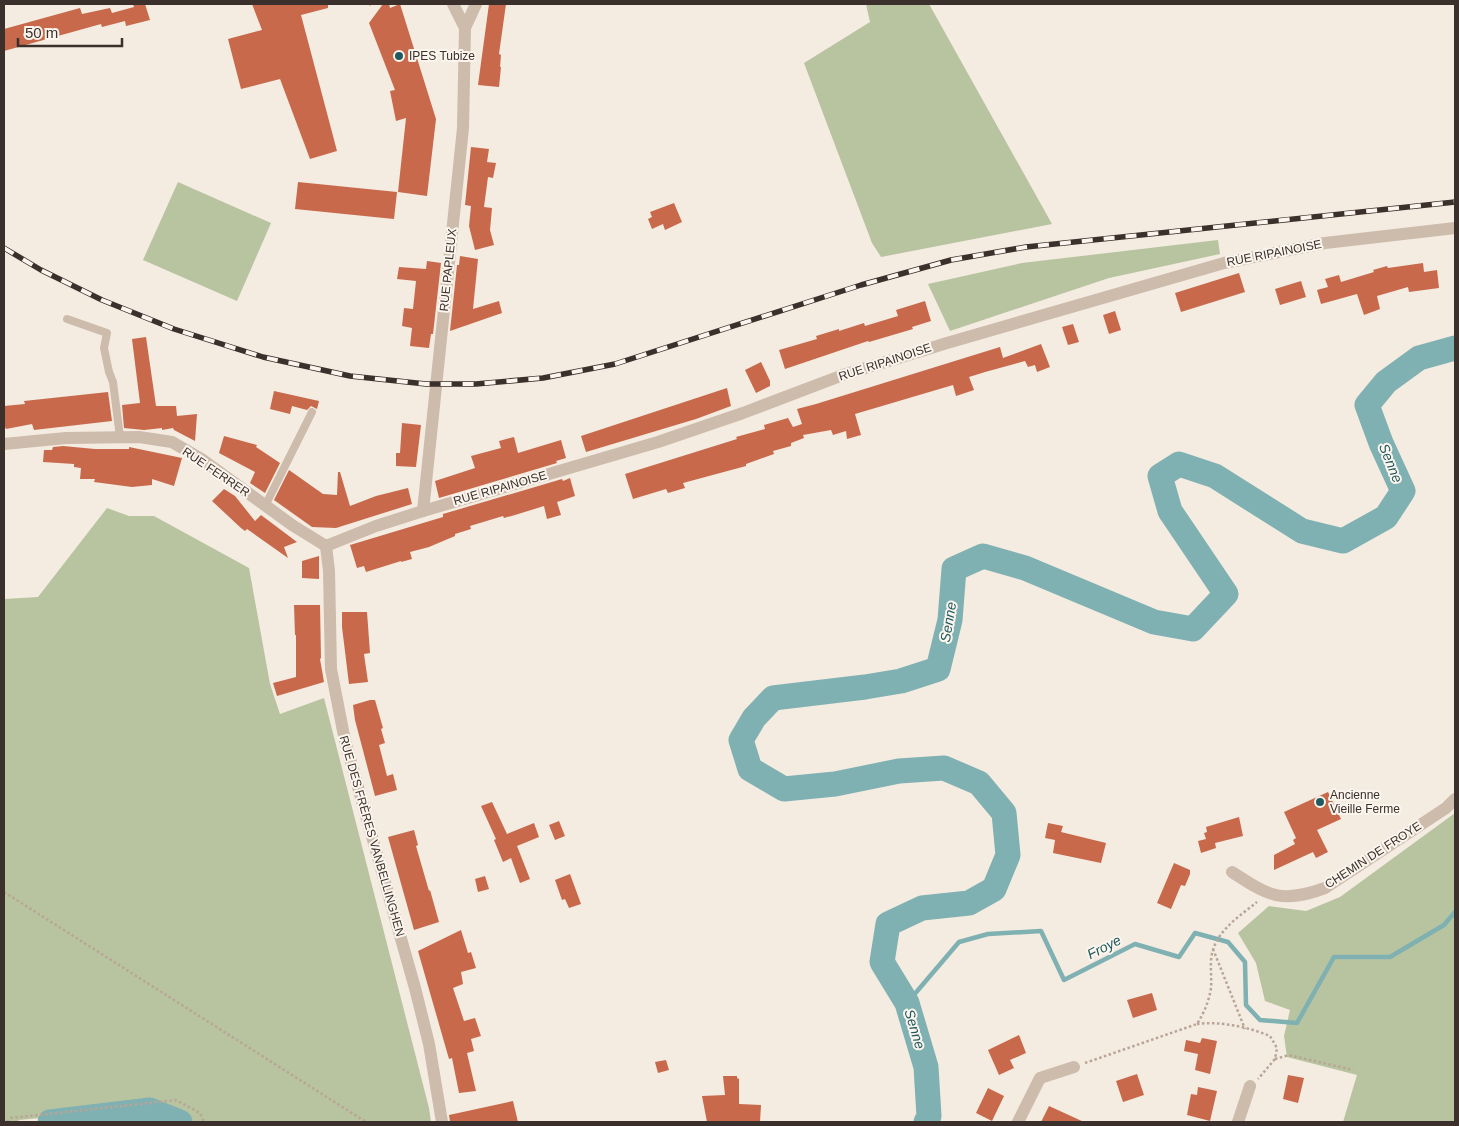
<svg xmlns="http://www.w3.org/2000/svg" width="1459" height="1126" font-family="Arial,sans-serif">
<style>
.green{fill:#b8c4a0}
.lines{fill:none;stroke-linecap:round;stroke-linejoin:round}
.stream{stroke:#7fb0b2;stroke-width:4.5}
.river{stroke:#7fb0b2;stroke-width:25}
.building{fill:#c8694b}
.path{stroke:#b9a596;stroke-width:2.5;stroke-dasharray:2.5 2.5;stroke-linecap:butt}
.service{stroke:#cdbbac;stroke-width:8}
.minor{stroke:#cdbbac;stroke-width:12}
.tertiary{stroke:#cdbbac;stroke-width:12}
.rail-casing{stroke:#3b302b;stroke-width:5.5}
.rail{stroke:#fbf5ee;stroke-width:4;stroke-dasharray:11;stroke-linecap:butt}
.poi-dot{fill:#1f5a5e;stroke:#fbf5ee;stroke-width:2}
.labels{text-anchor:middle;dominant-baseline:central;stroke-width:4;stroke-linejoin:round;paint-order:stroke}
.poi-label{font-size:12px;fill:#3b302b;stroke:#fbf5ee;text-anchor:start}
.street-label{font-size:12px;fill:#3b302b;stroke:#fbf5ee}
.water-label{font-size:14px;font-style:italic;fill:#1f5a5e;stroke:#fbf5ee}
</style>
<rect width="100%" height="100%" fill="#f4ebe1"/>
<path class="green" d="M 866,4 L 929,4 L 1052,224 L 881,257 L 872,243 L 804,63 L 870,22 Z
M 178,182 L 271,223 L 237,301 L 143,260 Z
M 1218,240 L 1220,254 L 1109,278 L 950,331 L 928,284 L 1022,263 Z
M 107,508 L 129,516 L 154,516 L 249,568 L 270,684 L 280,714 L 324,698 L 429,1108 L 431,1122 L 187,1122 L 172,1106 L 19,1120 L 17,1122 L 4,1122 L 4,599 L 38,597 Z
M 1455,813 L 1455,1122 L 1343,1122 L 1357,1075 L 1287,1057 L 1284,1036 L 1290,1010 L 1265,1001 L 1256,963 L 1238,933 L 1269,906 L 1306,911 L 1340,897 Z"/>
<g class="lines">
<path class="stream" d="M 907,1003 L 959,942 L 988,934 L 1041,931 L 1064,980 L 1135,944 L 1179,957 L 1195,933 L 1228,942 L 1245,962 L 1246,1005 L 1260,1020 L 1297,1023 L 1334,957 L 1390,957 L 1444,925 L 1455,912"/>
<path class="river" d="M 50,1122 L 150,1110 L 180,1122
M 926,1122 L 929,1116 L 926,1067 L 907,1003 L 882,962 L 888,924 L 922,908 L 969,903 L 994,889 L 1008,855 L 1004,813 L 979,783 L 944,768 L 899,771 L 835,784 L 784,789 L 750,769 L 741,740 L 754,718 L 773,698 L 865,687 L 901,681 L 938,669 L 950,620 L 954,569 L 983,556 L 1025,568 L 1154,622 L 1193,629 L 1226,594 L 1170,511 L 1160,476 L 1179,464 L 1215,476 L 1302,531 L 1343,541 L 1386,517 L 1403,491 L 1381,443 L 1367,405 L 1386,382 L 1419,358 L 1455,348"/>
</g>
<path class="building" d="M 133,4 L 145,4 L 150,20 L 126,26 L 125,21 L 102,27 L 101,24 L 4,51 L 4,29 L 80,8 L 82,14 L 110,8 L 112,13 L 134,7 Z
M 252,4 L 328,4 L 328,8 L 301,15 L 337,151 L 310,159 L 280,79 L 241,89 L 228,39 L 262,30 Z
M 383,4 L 389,4 L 390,8 L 400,4 L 436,119 L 427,196 L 398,192 L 406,118 L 396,121 L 390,91 L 395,90 L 369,23 Z
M 489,4 L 506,4 L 499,54 L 501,55 L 500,67 L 501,67 L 499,87 L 478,85 Z
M 471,147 L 489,149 L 487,162 L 496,163 L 493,178 L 488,177 L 484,207 L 492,208 L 490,230 L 494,245 L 475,250 L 469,226 L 471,206 L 465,205 Z
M 298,182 L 397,192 L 394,219 L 295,209 Z
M 674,203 L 682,222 L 665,230 L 663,224 L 652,229 L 648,219 L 652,217 L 650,212 Z
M 460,256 L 478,259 L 473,309 L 499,301 L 502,313 L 450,331 L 457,265 L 459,265 Z
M 427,261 L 441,263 L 433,334 L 431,334 L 429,348 L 410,346 L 412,328 L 402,326 L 404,308 L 413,309 L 416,281 L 397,279 L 399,267 L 426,269 Z
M 1423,263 L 1424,272 L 1437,270 L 1439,288 L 1409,292 L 1408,287 L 1377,296 L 1380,309 L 1364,315 L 1357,294 L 1321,304 L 1317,290 L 1328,287 L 1325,279 L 1339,275 L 1341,282 L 1374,272 L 1373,270 L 1387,266 L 1388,268 Z
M 1239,273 L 1245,292 L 1181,312 L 1175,293 Z
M 1301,281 L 1306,297 L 1280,305 L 1275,289 Z
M 925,301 L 931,321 L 912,327 L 913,329 L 869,342 L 868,341 L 785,369 L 779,350 L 817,339 L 816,336 L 839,329 L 839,331 L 864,323 L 865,326 L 898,316 L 896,310 Z
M 1115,311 L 1121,330 L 1109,334 L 1103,315 Z
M 1073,324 L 1079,342 L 1068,345 L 1062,327 Z
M 146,337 L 156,406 L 176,406 L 177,416 L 197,414 L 195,441 L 174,430 L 173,428 L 162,430 L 162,428 L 144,430 L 124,428 L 122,405 L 140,403 L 132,339 Z
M 1041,344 L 1050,367 L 1037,372 L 1035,365 L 1028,367 L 1025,361 L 985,372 L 969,377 L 974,390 L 956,396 L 953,385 L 855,414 L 861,435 L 847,439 L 846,431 L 833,435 L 831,430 L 803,435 L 804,438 L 791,443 L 791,446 L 773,451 L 774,454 L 746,464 L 746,466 L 683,483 L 685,488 L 668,493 L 666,489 L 633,499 L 625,474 L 737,439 L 736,437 L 765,429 L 764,425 L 788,418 L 793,427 L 802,424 L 797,409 L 816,404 L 1000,347 L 1003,358 Z
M 761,362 L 770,381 L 770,386 L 756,393 L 745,370 Z
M 727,388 L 731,406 L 696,419 L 586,452 L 581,436 Z
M 274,391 L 319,401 L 317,409 L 311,406 L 307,410 L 292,406 L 290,414 L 270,409 Z
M 108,392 L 112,421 L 34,430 L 32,424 L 6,429 L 4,425 L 4,406 L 25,404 L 24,401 Z
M 402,423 L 421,425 L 416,467 L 396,466 L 396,453 L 400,453 Z
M 224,436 L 257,445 L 256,447 L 280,463 L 265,493 L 250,483 L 255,472 L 219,453 Z
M 514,437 L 518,453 L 561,440 L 566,458 L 556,461 L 557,463 L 439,498 L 435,481 L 475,468 L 471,456 L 501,448 L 499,441 Z
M 63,446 L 95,449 L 129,449 L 129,447 L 182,458 L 174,486 L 152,479 L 152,485 L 132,487 L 94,482 L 95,479 L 80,479 L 81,468 L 74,467 L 74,464 L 43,462 L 44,450 L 52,450 L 53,447 Z
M 289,470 L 323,494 L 337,495 L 338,472 L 340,472 L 350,506 L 376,496 L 408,488 L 412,504 L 336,528 L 312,527 L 274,500 Z
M 570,478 L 575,496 L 557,502 L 561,515 L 547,519 L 544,506 L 515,515 L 504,518 L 503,516 L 470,526 L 471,529 L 455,534 L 455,536 L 429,547 L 410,552 L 412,559 L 401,562 L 401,561 L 366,572 L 364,566 L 357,568 L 350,545 L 443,517 L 443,514 L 562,479 L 563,481 Z
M 224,489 L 235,496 L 255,521 L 261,515 L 297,542 L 284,547 L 288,558 L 247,529 L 245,531 L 241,528 L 212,501 Z
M 319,556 L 319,579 L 302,578 L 302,561 Z
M 294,605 L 320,605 L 321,658 L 320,659 L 324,682 L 277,696 L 273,683 L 296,677 L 296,635 L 295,635 Z
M 342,612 L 367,612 L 370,653 L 364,654 L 368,682 L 349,684 L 342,627 Z
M 370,700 L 375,700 L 383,728 L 381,729 L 385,743 L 379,745 L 387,776 L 393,774 L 397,790 L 375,796 L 355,720 L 353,705 Z
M 1328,792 L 1341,819 L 1317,830 L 1328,852 L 1316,858 L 1313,852 L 1274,870 L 1274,855 L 1295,844 L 1293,840 L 1296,838 L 1284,812 Z
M 492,802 L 507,834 L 534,823 L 539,837 L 517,846 L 530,879 L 520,883 L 511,858 L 503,862 L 494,840 L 496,839 L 481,806 Z
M 1239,817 L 1243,836 L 1215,843 L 1216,848 L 1201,853 L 1198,841 L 1206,839 L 1204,833 L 1207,832 L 1206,827 Z
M 559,821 L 565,836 L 555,840 L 549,825 Z
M 1048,823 L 1063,826 L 1061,832 L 1106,843 L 1101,863 L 1053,853 L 1055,840 L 1045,838 Z
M 414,830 L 418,845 L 416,846 L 429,891 L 430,890 L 439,922 L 414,930 L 388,837 Z
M 1174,863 L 1190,870 L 1190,874 L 1185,886 L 1181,885 L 1171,909 L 1157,903 Z
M 570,874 L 581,904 L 569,908 L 565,899 L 562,900 L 555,880 Z
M 485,876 L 489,889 L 478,892 L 475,879 Z
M 461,930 L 468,953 L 471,952 L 476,968 L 461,972 L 463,984 L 453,988 L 464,1021 L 475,1018 L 481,1036 L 471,1039 L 474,1051 L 467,1053 L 476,1091 L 459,1093 L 452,1058 L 449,1059 L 418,951 Z
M 1152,993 L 1157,1010 L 1133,1018 L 1127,1000 Z
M 1019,1035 L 1026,1053 L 1010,1060 L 1014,1068 L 999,1075 L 988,1050 Z
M 1202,1038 L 1217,1041 L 1210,1074 L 1195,1070 L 1198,1054 L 1184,1051 L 1186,1040 L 1200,1043 Z
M 666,1060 L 669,1070 L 658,1073 L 655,1062 Z
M 1137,1074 L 1144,1095 L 1123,1102 L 1116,1081 Z
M 1288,1075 L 1304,1078 L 1298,1103 L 1283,1099 Z
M 723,1076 L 737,1076 L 737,1078 L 739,1079 L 739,1104 L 761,1105 L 760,1122 L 707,1122 L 702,1096 L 725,1095 Z
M 1198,1087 L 1217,1091 L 1210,1121 L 1187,1115 L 1191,1094 L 1197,1095 Z
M 988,1088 L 1004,1096 L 992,1121 L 976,1113 Z
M 513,1101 L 518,1122 L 450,1122 L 449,1115 Z
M 1049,1106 L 1084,1122 L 1041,1122 Z"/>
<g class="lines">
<path class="path" d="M 369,5 L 370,4
M 4,892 L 366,1122
M 1213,949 L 1245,1029
M 1197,1024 C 1220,1021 1248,1027 1270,1036 L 1277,1048 L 1275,1059 L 1258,1079
M 1275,1059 L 1289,1055 L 1353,1070
M 1085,1063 L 1197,1024 C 1204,1013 1209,1001 1211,988 C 1212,976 1209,962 1213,950 C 1219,929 1241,915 1257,902
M 7,1122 L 11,1118 L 176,1100 L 200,1113 L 204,1122"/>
<path class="service" d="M 67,319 L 107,333 L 104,348 L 109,372 L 113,382 L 120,437
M 265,506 L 312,412"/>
<path class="minor" d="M 453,4 L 465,28
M 423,511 L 463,128 L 465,28 L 476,4
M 326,546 L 329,571 L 331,669 L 345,741 L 415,988 L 429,1044 L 442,1122
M 1232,872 C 1269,896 1281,904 1325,888 L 1446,808 L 1455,799
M 1018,1122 L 1040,1078 L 1074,1067
M 1238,1122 L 1250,1086"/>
<path class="tertiary" d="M 4,444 L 66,438 L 139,437 L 172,442 L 203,460 L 292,525 L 326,546 L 376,526 L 423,511 L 658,442 L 743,413 L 843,375 L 947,343 L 1224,263 L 1325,243 L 1455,228"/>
<defs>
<path id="rail" d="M 4,248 L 41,270 L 102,300 L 174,329 L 263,357 L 350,376 L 426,384 L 476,384 L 543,378 L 615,364 L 861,285 L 951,260 L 1026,247 L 1455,202"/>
</defs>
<use href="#rail" class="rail-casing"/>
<use href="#rail" class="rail"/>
</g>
<g class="poi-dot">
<circle cx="399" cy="56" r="5"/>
<circle cx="1320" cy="802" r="5"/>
</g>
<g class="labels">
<g class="poi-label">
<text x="409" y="56">IPES Tubize</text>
<text x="1330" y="795">Ancienne<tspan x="1330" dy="14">Vieille Ferme</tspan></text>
</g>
<g class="street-label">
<text transform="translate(1274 253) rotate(-11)">RUE RIPAINOISE</text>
<text transform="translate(448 270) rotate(-84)">RUE PAPLEUX</text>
<text transform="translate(885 362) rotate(-18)">RUE RIPAINOISE</text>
<text transform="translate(216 472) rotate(34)">RUE FERRER</text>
<text transform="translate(500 488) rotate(-16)">RUE RIPAINOISE</text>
<text transform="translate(372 836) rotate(74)">RUE DES FRÈRES VANBELLINGHEN</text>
<text transform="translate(1373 855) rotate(-33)">CHEMIN DE FROYE</text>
</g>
<g class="water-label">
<text transform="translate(1391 463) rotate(68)">Senne</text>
<text transform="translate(948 622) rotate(-81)">Senne</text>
<text transform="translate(1104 947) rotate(-27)">Froye</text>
<text transform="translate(915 1029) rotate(73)">Senne</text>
</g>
</g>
<rect width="1459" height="1126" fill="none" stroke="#3b302b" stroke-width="10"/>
<path d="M18 38v8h104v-8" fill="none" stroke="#3b302b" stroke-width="2.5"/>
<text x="25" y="38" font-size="15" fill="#3b302b" stroke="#fbf5ee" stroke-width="4" paint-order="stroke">50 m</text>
</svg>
